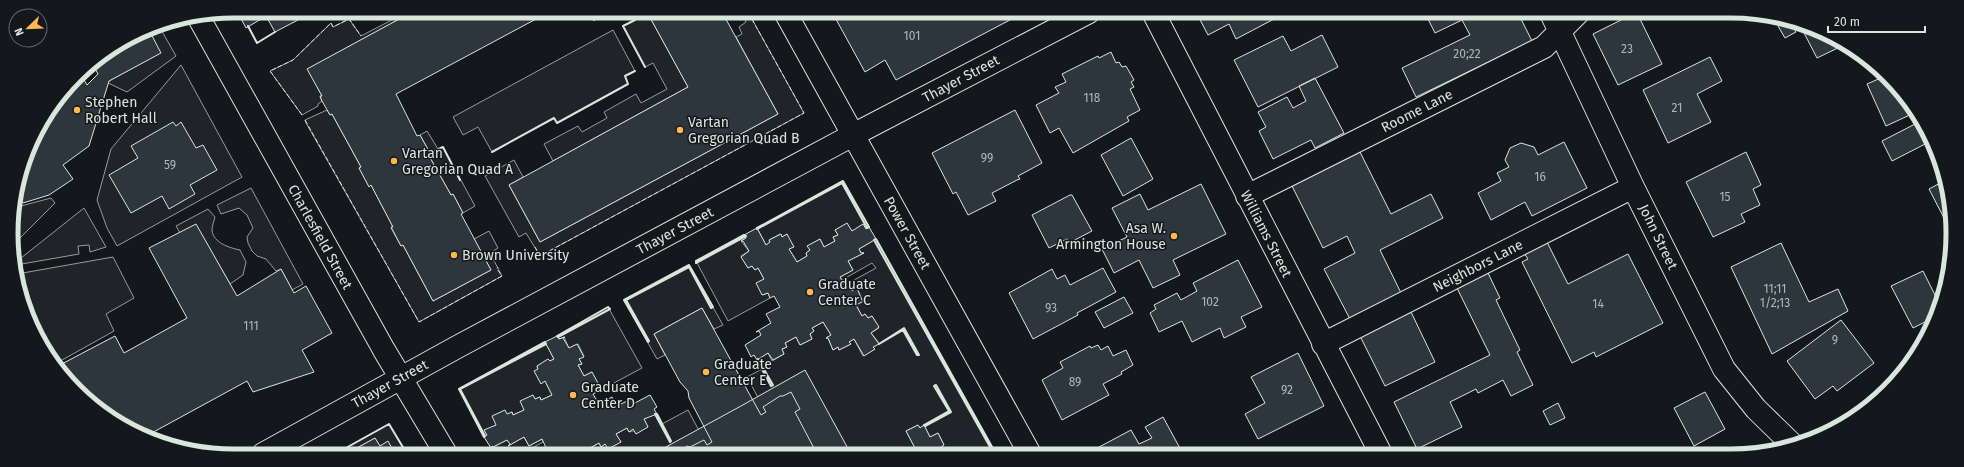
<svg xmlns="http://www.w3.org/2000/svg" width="1964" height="467" font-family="'Fira Sans',sans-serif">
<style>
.green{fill:#202428;stroke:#939e99}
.building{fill:#2c363c;stroke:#d8e6dc}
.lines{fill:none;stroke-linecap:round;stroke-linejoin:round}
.minor-casing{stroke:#d8e6dc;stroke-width:24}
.tertiary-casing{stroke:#d8e6dc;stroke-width:24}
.minor{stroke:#14181c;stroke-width:22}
.tertiary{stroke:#14181c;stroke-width:22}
.fence{stroke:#d8e6dc;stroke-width:1;stroke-dasharray:5 2;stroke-linecap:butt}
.wall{stroke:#d8e6dc;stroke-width:2}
.poi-dot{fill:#ffb74d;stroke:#14181c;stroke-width:1.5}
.labels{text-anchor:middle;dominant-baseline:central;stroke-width:3;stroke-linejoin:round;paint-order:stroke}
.number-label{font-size:12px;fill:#adbab4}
.street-label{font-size:14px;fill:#d8e6dc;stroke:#14181c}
.poi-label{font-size:14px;fill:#d8e6dc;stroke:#14181c;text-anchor:start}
.rim{fill:none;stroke:#d8e6dc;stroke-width:5}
</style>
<rect width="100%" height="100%" fill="#14181c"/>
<path class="green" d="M 409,11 L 414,11 L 308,69 L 322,96 L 320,97 L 322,101 L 318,104 L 318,106 L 302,115 L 270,71 L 293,60 L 331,23 L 333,27 L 349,19 L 361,36 Z
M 631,12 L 647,12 L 688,87 L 553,161 L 544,144 L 578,126 L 582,132 L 607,118 L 604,112 L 636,94 L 641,103 L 667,89 L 653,63 L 645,67 L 623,26 L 635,20 Z
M 740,12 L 748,12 L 804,113 L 540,256 L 526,233 L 519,237 L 485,176 L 514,160 L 523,177 L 509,185 L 540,242 L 778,114 L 736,37 L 742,34 L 739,27 L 746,22 Z
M 159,26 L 176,56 L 127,92 L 108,83 L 109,81 L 160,53 L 148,28 Z
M 613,30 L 635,71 L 625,76 L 628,84 L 557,123 L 554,118 L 492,152 L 478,127 L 463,135 L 453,117 Z
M 181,65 L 242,177 L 117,246 L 107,228 L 97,200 L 111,149 Z
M 327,110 L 330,115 L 332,114 L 361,167 L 359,168 L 369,186 L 371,185 L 393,227 L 391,228 L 401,246 L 403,245 L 433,301 L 491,270 L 474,239 L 489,231 L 498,248 L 490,253 L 502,276 L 419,322 L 306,123 L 305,120 Z
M 427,131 L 438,149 L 443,147 L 475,206 L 463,213 L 453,194 L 451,195 L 428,154 L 430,153 L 420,135 Z
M 843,181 L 869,227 L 852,231 L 847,224 L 835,230 L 838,235 L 833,237 L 835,241 L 824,247 L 820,239 L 808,246 L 810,250 L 806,253 L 807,256 L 797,262 L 789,249 L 787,234 L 782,237 L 780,234 L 769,240 L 770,242 L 766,245 L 757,228 Z
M 251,188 L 303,284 L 292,290 L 281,269 L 276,271 L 266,259 L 257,256 L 252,251 L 248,243 L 247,237 L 253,228 L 247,215 L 239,208 L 221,214 L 217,205 Z
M 51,198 L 55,203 L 14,244 L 11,219 L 14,210 L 21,206 Z
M 84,208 L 106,247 L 90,252 L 89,245 L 78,246 L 79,254 L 16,265 L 16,262 Z
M 208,209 L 215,217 C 214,221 212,226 212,230 C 213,243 230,248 240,250 L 246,262 L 243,275 L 230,284 L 196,225 L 180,233 L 176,226 Z
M 744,235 L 746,238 L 741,241 L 749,251 L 741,256 L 748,268 L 752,266 L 755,270 L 758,268 L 764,279 L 758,284 L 763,295 L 768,293 L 770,298 L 728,321 L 696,261 Z
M 876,239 L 996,454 L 939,454 L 943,452 L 940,448 L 944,445 L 938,433 L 930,437 L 924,425 L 920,428 L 918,425 L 906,431 L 915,448 L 911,451 L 909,449 L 899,454 L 817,454 L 795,412 L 763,407 L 747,377 L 762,369 L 757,359 L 768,353 L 772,361 L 784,354 L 782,349 L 787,347 L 785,343 L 796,337 L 800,345 L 812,339 L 810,334 L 814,331 L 812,328 L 823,322 L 831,335 L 826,338 L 828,338 L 833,350 L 838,347 L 839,350 L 851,344 L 849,342 L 854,339 L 863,356 L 875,349 L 873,347 L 879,343 L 871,333 L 879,328 L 872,316 L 868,318 L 865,314 L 862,316 L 856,305 L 864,300 L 862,300 L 857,288 L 852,291 L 850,286 L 846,288 L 845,285 L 876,268 L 872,263 L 842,280 L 840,277 L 853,270 L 848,261 L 864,253 L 861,253 L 859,249 Z
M 113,257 L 134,298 L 106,314 L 114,331 L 55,364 L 19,291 L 17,274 Z
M 689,265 L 723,325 L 714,329 L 702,308 L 654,334 L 665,355 L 657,359 L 624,300 Z
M 608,307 L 642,368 L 597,392 L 592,372 L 584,376 L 578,365 L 582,364 L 579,359 L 584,356 L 578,344 L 569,348 L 564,337 L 559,339 L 557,336 Z
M 545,342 L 554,359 L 550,361 L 548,360 L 537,366 L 541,383 L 545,381 L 552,395 L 541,400 L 540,397 L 535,399 L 532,395 L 524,410 L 513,415 L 512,412 C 503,417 494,430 485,430 L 487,435 L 484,437 L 459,389 Z
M 688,410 L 704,440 L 677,454 L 591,454 L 588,449 L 599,443 L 601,447 L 605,444 L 621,442 L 616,434 L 627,428 L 629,432 L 648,427 L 644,419 L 655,414 L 657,414 L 662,424 Z
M 389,424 L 407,454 L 395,454 L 388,442 L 380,446 L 375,438 L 346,454 L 335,454 Z
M 524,437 L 529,446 L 542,439 L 543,442 L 521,454 L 494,454 L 491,448 L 507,440 L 510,444 L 508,446 Z"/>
<path class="building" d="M 237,11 L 315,11 L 275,32 L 266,16 L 246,28 Z
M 414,11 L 551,11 L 396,94 L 417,136 L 420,135 L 430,153 L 428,154 L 451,195 L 453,194 L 463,213 L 461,214 L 491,270 L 433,301 L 403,245 L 401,246 L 391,227 L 393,227 L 371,185 L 369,187 L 359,168 L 361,167 L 332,114 L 330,115 L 322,101 L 320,96 L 322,96 L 307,69 Z
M 647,12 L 722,12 L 778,114 L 540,242 L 509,185 L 688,87 Z
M 832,12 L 1025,12 L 896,80 L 885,60 L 865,72 Z
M 1196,12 L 1270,12 L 1274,19 L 1236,39 L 1229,24 L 1208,35 Z
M 1436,13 L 1518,13 L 1532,41 L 1416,97 L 1402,68 L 1470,35 L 1462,20 L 1435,33 L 1427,17 Z
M 1627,13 L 1654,13 L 1640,19 L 1662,64 L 1618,85 L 1593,34 L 1629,16 Z
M 1785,22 L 1791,24 L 1796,32 L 1785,38 L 1778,26 Z
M 148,28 L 161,53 L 109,81 L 89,146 L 63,165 L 73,179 L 49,195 L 23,203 L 18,194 L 34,135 L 81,74 L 87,85 L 98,74 L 92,63 Z
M 1804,28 L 1842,41 L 1846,44 L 1817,58 L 1802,29 Z
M 1322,35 L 1338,67 L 1258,107 L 1234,60 L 1283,36 L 1291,51 Z
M 1111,52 L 1116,63 L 1119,62 L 1122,67 L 1126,66 L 1134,80 L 1131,82 L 1134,87 L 1130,89 L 1140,110 L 1127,117 L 1129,121 L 1073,153 L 1059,128 L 1050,133 L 1036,105 L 1059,93 L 1055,87 L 1066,82 L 1062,74 L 1098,56 L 1099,58 Z
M 1710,57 L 1722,81 L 1697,94 L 1711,122 L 1668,143 L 1643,90 Z
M 1883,77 L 1907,98 L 1914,113 L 1886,126 L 1867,84 Z
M 1315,78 L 1344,133 L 1315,148 L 1311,140 L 1273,159 L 1259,131 L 1266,127 L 1258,112 L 1287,97 L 1293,108 L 1306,101 L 1299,86 Z
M 1015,110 L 1042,163 L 1018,176 L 1020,179 L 1017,180 L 992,193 L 996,201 L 968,215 L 956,192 L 953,194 L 932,153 Z
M 173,122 L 176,126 L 181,122 L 196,148 L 203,145 L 217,170 L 190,185 L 195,194 L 169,209 L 162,196 L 131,213 L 109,175 L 138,158 L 131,146 Z
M 1919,122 L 1929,142 L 1892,161 L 1882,141 Z
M 1131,138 L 1153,179 L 1123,196 L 1101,155 Z
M 1564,142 L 1587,188 L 1532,216 L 1525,202 L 1491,220 L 1478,193 L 1501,181 L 1497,173 L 1509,167 L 1505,160 L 1510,148 L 1521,143 L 1534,147 L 1538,155 Z
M 1360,152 L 1391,214 L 1431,194 L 1443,218 L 1380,250 L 1402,295 L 1351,321 L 1324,269 L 1355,253 L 1347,236 L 1323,248 L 1292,186 Z
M 1746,152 L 1761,185 L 1753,189 L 1760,205 L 1741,214 L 1745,222 L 1713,237 L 1686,182 Z
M 1946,180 L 1948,216 L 1944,218 L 1929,189 Z
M 1201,184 L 1226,234 L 1173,260 L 1180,275 L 1153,288 L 1139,260 L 1114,273 L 1102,249 L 1127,237 L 1112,208 L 1140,194 L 1148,210 Z
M 1070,195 L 1072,195 L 1092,231 L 1069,243 L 1067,239 L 1049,248 L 1032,215 Z
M 847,223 L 852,231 L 863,224 L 866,229 L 869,227 L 876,239 L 859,249 L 861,253 L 864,253 L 848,261 L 853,270 L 840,277 L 846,288 L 850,286 L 852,291 L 857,288 L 862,300 L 864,301 L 856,305 L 862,316 L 865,314 L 868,318 L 872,316 L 879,327 L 871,333 L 879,344 L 873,347 L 875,349 L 864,356 L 854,339 L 849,342 L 851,344 L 839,350 L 838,347 L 833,350 L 828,338 L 826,338 L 831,335 L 823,322 L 812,328 L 814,331 L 810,334 L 812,339 L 800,345 L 796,337 L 785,343 L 787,347 L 782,349 L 784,354 L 773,360 L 768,353 L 757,360 L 754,355 L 751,357 L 745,345 L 761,335 L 759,331 L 756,332 L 771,323 L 766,314 L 780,307 L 774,296 L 770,298 L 768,293 L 762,295 L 756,283 L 764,279 L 758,268 L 755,270 L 752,266 L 748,268 L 741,257 L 749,251 L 743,241 L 741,241 L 746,238 L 744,235 L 757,228 L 766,245 L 770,242 L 769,240 L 781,234 L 782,237 L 787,234 L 794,247 L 789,249 L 797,262 L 807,256 L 806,253 L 810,250 L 807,246 L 820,239 L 824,247 L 835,241 L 833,237 L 838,235 L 835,230 Z
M 196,224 L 237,296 L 281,269 L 294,293 L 306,286 L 332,333 L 302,350 L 314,372 L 253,392 L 247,381 L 148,435 L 122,426 L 56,367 L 115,336 L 124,353 L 187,318 L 149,248 Z
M 1547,242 L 1568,284 L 1628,254 L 1663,323 L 1596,357 L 1594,352 L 1572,363 L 1522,262 L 1528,259 L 1524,253 Z
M 1781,243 L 1809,302 L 1838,289 L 1848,311 L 1772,354 L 1731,267 Z
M 1238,260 L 1262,307 L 1241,317 L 1246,327 L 1224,338 L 1220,328 L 1192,342 L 1182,321 L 1159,332 L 1150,313 L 1156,309 L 1154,305 L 1177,293 L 1181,300 L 1197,291 L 1193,283 Z
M 1103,268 L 1116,292 L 1077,313 L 1078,315 L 1033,339 L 1009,293 L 1052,269 L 1057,279 L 1065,275 L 1070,285 Z
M 1923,271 L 1939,303 L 1935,317 L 1913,328 L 1891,286 Z
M 1488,273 L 1500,298 L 1496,300 L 1520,350 L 1517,352 L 1533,385 L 1511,396 L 1503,380 L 1478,393 L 1476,389 L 1450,402 L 1462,427 L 1417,449 L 1394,402 L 1490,355 L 1457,288 Z
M 1124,297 L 1133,313 L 1104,328 L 1095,312 Z
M 702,308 L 761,415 L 766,412 L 763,407 L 780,396 L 783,396 L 791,392 L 800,409 L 795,412 L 817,454 L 677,454 L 687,446 L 690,447 L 704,440 L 707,445 L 712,442 L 689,398 L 688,391 L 680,382 L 654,334 Z
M 1411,312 L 1435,362 L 1385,386 L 1360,336 Z
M 1841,320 L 1874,363 L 1837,391 L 1833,386 L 1815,399 L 1787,361 Z
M 557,336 L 559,339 L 565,337 L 563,338 L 569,348 L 577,344 L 584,357 L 579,359 L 582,364 L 578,365 L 584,376 L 592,372 L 599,385 L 595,387 L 597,392 L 593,394 L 599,404 L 612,397 L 617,406 L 633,398 L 631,400 L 633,404 L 650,395 L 657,407 L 654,409 L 657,414 L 644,419 L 648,427 L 636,434 L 633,429 L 629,432 L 627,428 L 616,434 L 621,442 L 608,449 L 605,444 L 601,447 L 599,443 L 588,449 L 591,454 L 545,454 L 544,452 L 547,450 L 542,439 L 529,446 L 524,437 L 508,446 L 510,444 L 507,440 L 491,448 L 484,437 L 487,435 L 484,430 L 496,425 L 492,416 L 505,410 L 507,414 L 512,412 L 513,415 L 524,410 L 520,401 L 533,395 L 535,399 L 540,397 L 541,400 L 552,395 L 545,381 L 541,384 L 534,371 L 538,369 L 537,366 L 548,359 L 550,361 L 554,359 L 545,342 Z
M 1098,345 L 1101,350 L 1108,346 L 1113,356 L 1126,350 L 1133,365 L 1121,372 L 1122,374 L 1103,384 L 1109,395 L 1062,420 L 1042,380 L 1063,368 L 1060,362 L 1090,346 L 1091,348 Z
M 1298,353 L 1324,406 L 1258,439 L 1245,414 L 1265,403 L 1251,377 Z
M 805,370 L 851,454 L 653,454 L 741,406 Z
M 1705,392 L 1725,429 L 1694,446 L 1674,408 Z
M 1558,403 L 1565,418 L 1550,425 L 1543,411 Z
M 1163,417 L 1182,452 L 1178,454 L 1086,454 L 1131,430 L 1139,444 L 1152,438 L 1145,427 Z
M 918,425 L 920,428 L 924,425 L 930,437 L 938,433 L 944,445 L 940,448 L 943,452 L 939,454 L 899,454 L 909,449 L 911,451 L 915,448 L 906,431 Z
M 375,438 L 380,446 L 388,441 L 395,454 L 346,454 Z
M 1482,447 L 1484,451 L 1493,454 L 1469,454 Z
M 1335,448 L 1338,454 L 1323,454 Z"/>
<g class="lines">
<defs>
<path id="minor" d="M 1153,12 L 1381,454
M 1551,13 L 1633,187 L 1724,369 L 1756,409 L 1792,444
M 199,18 L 384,350 L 446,454
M 853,135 L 1089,12
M 1247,196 L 1544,47 L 1578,13
M 1323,344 L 1633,187"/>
<path id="tertiary" d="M 785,12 L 1030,454
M 263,454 L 459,346 L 853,135"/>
</defs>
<use href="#minor" class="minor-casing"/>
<use href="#tertiary" class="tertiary-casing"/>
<use href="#minor" class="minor"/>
<use href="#tertiary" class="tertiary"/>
<path class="fence" d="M 302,115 L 270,71 L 293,60 L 331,23 L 333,27 L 349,19 L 361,36
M 305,120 L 419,322 L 502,276 L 497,269 L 498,267
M 535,247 L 540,256 L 804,113 L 748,12"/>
<path class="wall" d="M 631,12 L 635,20 L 623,26 L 645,67
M 594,20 L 610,11
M 248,26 L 257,43 L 275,32
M 492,152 L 554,118 L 557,123 L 628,84 L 625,76 L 635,71
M 430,153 L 443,147 L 460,180
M 843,181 L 869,227 L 867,228 L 842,183 L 757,229 L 757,228 Z
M 744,235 L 746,236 L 696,263 L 696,261 Z
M 689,265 L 713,307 L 711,308 L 689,267 L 626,300 L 649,341 L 648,342 L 624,300 Z
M 608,307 L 610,309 L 558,337 L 557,336 Z
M 904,328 L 919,355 L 917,355 L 903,330 L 879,344 Z
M 545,342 L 546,344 L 460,389 L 485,436 L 484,437 L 459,389 Z
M 758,359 L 773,385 L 771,386 L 757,360 Z
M 936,385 L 951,412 L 925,426 L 924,425 L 949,411 L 934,386 Z
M 655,414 L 657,414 L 671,441 L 670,442 Z
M 491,448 L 492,447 L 496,454
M 335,454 L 389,424 L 407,454
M 994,454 L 874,240 L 876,239 L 996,454"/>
</g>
<g class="poi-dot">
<circle cx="77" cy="110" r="4"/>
<circle cx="680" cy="130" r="4"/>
<circle cx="394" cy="161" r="4"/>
<circle cx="1174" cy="236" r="4"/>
<circle cx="454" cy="255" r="4"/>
<circle cx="810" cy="292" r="4"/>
<circle cx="706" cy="372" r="4"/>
<circle cx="573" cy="395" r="4"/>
</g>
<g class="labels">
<g class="number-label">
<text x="912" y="36">101</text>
<text x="1627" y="49">23</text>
<text x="1467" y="54">20;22</text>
<text x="1092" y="98">118</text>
<text x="1677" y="108">21</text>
<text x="987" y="158">99</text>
<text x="170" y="165">59</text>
<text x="1540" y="177">16</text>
<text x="1725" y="197">15</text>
<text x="1775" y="289">11;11<tspan x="1775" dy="14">1/2;13</tspan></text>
<text x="1210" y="302">102</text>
<text x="1598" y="304">14</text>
<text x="1051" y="308">93</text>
<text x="251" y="326">111</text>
<text x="1835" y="340">9</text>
<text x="1075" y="382">89</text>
<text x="1287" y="390">92</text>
</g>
<g class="street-label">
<text transform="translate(961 79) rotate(-28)">Thayer Street</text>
<text transform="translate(1417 111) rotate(-27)">Roome Lane</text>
<text transform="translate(675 231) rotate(-28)">Thayer Street</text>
<text transform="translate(907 233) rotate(61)">Power Street</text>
<text transform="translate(1266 234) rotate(63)">Williams Street</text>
<text transform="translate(320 237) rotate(61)">Charlesfield Street</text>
<text transform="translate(1658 237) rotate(64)">John Street</text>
<text transform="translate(1478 266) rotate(-27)">Neighbors Lane</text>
<text transform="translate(390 384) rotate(-29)">Thayer Street</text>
</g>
<g class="poi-label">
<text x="85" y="102">Stephen<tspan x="85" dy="16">Robert Hall</tspan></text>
<text x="688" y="122">Vartan<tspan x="688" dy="16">Gregorian Quad B</tspan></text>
<text x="402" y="153">Vartan<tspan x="402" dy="16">Gregorian Quad A</tspan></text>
<text x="1166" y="228" text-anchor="end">Asa W.<tspan x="1166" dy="16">Armington House</tspan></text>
<text x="462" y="255">Brown University</text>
<text x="818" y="284">Graduate<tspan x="818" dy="16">Center C</tspan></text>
<text x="714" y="364">Graduate<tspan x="714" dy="16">Center E</tspan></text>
<text x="581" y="387">Graduate<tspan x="581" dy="16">Center D</tspan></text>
</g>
</g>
<path d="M0 0H1964V467H0ZM233 18H1731A215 215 0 0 1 1946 233V234A215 215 0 0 1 1731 449H233A215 215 0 0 1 18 234V233A215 215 0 0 1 233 18Z" fill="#14181c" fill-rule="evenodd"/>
<path class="rim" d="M233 18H1731A215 215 0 0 1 1946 233V234A215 215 0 0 1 1731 449H233A215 215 0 0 1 18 234V233A215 215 0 0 1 233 18Z"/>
<g transform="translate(28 28) rotate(247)"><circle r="19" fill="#14181c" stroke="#626a69"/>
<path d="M0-3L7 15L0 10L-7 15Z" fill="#ffb74d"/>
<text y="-6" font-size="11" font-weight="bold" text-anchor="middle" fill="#d8e6dc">N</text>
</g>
<path d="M1828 26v6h97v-6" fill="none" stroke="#d8e6dc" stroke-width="2"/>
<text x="1834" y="26" font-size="12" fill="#d8e6dc" stroke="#14181c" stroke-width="3" paint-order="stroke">20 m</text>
</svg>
